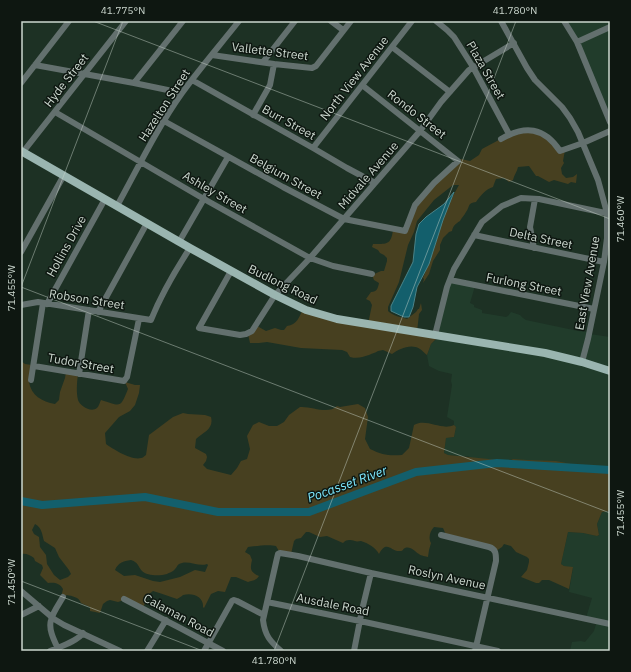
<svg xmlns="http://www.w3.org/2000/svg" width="631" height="672" font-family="'IBM Plex Sans',sans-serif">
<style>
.built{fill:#213c2b}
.green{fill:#474020;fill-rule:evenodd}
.water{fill:#135f6c;stroke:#4a8389}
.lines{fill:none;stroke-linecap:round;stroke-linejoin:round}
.river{stroke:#135f6c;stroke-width:8}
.minor{stroke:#63706e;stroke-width:6}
.major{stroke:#9ab5b0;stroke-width:8}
.ticks{fill:none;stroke:#cbd7ce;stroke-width:1;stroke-opacity:0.45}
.labels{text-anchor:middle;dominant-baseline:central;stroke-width:3;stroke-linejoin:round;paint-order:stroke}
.street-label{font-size:12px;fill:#cbd7ce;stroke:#0e1711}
.water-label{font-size:13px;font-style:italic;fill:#7ee8fd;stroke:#0e1711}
.neatline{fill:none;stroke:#cbd7ce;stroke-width:1.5}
.ticks-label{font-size:10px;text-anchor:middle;fill:#cbd7ce}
</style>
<rect width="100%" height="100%" fill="#1d3124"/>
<path class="built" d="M 564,21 L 610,21 L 610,121 Z
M 451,280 L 475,286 L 470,303 L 474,305 L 474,307 L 482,310 L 482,313 L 506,317 L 508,316 L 511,312 L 520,315 L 523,318 L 526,320 L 578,331 L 589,332 L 590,334 L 610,337 L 610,469 L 513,459 L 509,461 L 472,458 L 467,456 L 459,456 L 448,455 L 444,453 L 446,438 L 454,437 L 456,427 L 454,425 L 454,421 L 447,417 L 452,385 L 451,381 L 452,374 L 439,371 L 429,366 L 427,355 L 431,344 L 439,337 L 436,336 Z
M 610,511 L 610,651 L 570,651 L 572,642 L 581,641 L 585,642 L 594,631 L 597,621 L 586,618 L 592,598 L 569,592 L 573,568 L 564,566 L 561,564 L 568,532 L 583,533 L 598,536 L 599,535 L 597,524 L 602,512 Z"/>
<path class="green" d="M 539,132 L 560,151 L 565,150 L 563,161 L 564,163 L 561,168 L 562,174 L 566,178 L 573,177 L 577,174 L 576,183 L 571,182 L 568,184 L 554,180 L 549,182 L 538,176 L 536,176 L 529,166 L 518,167 C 517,172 514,175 513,180 L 509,182 L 504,178 L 496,179 L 494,184 L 493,187 C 486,189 480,196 476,202 C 467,203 470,207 466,212 C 464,216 462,217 460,221 C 455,224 453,226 452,231 L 449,232 L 443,238 L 440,245 L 440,250 L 433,261 L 429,274 L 423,283 L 424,279 L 423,278 L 432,255 L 440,229 L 444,212 L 459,185 L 453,185 L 434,200 L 417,221 L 414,232 L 408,245 L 399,282 L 388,307 L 388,311 C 393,316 401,317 407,319 L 416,312 L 418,309 L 419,309 L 421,303 L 422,310 L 419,314 L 417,332 L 439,336 L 431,344 L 427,355 C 424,353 423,351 420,349 C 411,343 399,349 392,354 L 383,350 L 378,351 C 375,353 373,353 369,355 C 362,357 358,359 350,357 L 347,352 L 342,350 L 301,348 L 267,342 L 259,343 L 250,343 L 248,334 L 257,326 L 266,331 L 275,328 L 281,330 L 284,330 L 287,326 C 297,325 299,317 303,309 L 368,324 L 372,305 L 370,301 L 366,299 L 371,292 C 377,292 378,288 379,283 L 374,280 L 372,275 L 381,271 L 384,271 L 387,261 L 387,258 L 384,255 L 380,253 L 378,250 L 372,247 L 373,244 C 387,244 391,245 393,230 L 404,231 L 416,204 L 459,159 L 461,159 L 470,161 L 479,155 L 482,149 L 510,134 Z
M 21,361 L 25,364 L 32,365 C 31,370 29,377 29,382 C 31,395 42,402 55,404 L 59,400 L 60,392 L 65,378 L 66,372 L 78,374 C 77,382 76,392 78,400 C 80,406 91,413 97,408 C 99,406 100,402 101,400 C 121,406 120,409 128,389 L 125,382 L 135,385 L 140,385 L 139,393 L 135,405 L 130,411 L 119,417 L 105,433 L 106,444 C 113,449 132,461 141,458 C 143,458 144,456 146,455 L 149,435 L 173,417 L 183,413 L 188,414 L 205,415 L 211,417 C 214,429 204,432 196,439 L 195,448 L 206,454 L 207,457 L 206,461 L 203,465 L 207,469 L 231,475 L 237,468 L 241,461 L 247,459 L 250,449 L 247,436 L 253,425 L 259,422 L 269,426 L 277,426 L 284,422 L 289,415 L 300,407 C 312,406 328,415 337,406 L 340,407 L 358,404 L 365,408 L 368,417 L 365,439 L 370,449 C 382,455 389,456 402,455 L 409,448 L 414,425 C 427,418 441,431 454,425 L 456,427 L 454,437 L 446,438 L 444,453 L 448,455 L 509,461 L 513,459 L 527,460 L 556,461 L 586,467 L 610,469 L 610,511 L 602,512 L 597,524 L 599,535 L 597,536 L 583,533 L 568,532 L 561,564 L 564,566 L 573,567 L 569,589 L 549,580 L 542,580 L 539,583 L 536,583 L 521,577 L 527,570 L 529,562 L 529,559 L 527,557 L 516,552 L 511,546 L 504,544 L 502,547 L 496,551 L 447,537 L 443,528 L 434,527 C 430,531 428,538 431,543 L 429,550 L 428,557 C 426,556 421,556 419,554 C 415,552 411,546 405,548 C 402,549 404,551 400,551 C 391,552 387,539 379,554 C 376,548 368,543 361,541 C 359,541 357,542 355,541 C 350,540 347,539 343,543 L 327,536 L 320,537 L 309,532 L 306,532 L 301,538 L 296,539 L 294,541 L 291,554 L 280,553 L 276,546 C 270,544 254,546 248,547 L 245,552 L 250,555 L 252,560 C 250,569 250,572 259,576 C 256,581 252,580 248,582 L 236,577 L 231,577 L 225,592 L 218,591 L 211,594 L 204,608 L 203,607 C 204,597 193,592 183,595 C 182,596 179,598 177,599 C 169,596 162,594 153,591 L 149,594 L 143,608 L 124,600 L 118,602 L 110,600 L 107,601 L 103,604 L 100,613 L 90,611 L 90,607 L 81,603 C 79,597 72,596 67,595 L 61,598 L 63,589 C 60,583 54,582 48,583 L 40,575 L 43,568 L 42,565 L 35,561 L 34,558 C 30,555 26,553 21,554 ZM 35,524 C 42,528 42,534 44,541 L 55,548 L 59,557 L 69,570 L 71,574 L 68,577 L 60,580 L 54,575 L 47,564 L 46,555 L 40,547 L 39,537 L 34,534 L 32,530 ZM 131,560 C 139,563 137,565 142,571 C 147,576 160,576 167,574 C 169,573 174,571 175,569 C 178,566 177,564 182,563 C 190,561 200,567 207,564 L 208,565 L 205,572 L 195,570 L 180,577 L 160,582 L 153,581 L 135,575 L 124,576 L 115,570 C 118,563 123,561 131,560 Z"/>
<path class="water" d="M 454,192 L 443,220 L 429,264 L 417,287 L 413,307 L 409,317 L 404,317 L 391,311 L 391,306 L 413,262 L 416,234 L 419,224 L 426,217 L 444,204 Z"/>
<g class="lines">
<path class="river" d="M 21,501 L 42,505 L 145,497 L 218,512 L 309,512 L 416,472 L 497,463 L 610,470"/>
<path class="minor" d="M 331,21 L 343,30
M 436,21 L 447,30 L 454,37 L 473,67 L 509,134
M 501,21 L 527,68 L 535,80 L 562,107 L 570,118 L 578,132 L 598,180 L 607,213 L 607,238 L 604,262 L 588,339 L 582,362
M 564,21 L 577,42 L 610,122
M 577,42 L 610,27
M 392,47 L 450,92
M 212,55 L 274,64 L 312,68 L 316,66 L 351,21
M 263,62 L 295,21
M 35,65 L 134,83 L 182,93
M 192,80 L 313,148 L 347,168 L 375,183
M 21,83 L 69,21
M 134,83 L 183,21
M 55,112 L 204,199 L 310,258 L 333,266 L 372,274
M 253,115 L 270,85 L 274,64
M 164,121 L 283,187 L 344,219 L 405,231 L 415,205 L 434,183 L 458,161 L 362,85
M 501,139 C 525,125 544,127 560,151 L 583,143 L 610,131
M 313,148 L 412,21
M 23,152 L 126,21
M 117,206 C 138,168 157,128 182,93 C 200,68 220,45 239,21
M 474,235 L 604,262
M 179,242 L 228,157
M 534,248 L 530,227 L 535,199
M 21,252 L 64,175
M 231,271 L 199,328 L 240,335 L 246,334 L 252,331 L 275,295 L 310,258 L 420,131 L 441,102 L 469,70 L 514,43
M 450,280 L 594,309
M 47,304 L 105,199
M 21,305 L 38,302 L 151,320 C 161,295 175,271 190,248
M 98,312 L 147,223
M 435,335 L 447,287 L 454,269 L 482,222 L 502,206 L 521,198 L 539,199 L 610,214
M 34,366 L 124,381 L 127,377 L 139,319
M 79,374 L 89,310
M 31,380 L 43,303
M 441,535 L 489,547 C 496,549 496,554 496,561 L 475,651
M 21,591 L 54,619 L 64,625 L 120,651
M 124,599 L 182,629 L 223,651
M 267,602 L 360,621 L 498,651
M 21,615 L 39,606
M 50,651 C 59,647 78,641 83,633
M 59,651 C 55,642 48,630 51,620 C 53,612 59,604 63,597
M 147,651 L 166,620
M 204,651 L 232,601 L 234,600 L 237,601 L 264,615
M 281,651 C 270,641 265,636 263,620 L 277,558 L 278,554 L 280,553 L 298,556 L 371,573 L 610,624
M 354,651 L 362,610 L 371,573"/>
<path class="major" d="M 21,151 L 190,248 L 275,295 L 306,310 L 337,319 L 545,353 L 582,362 L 610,371"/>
</g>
<path class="ticks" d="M 93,21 L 610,219M 21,287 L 610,513M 21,287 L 123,21M 21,581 L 203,651M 274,651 L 516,21"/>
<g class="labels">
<g class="street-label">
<text transform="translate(270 51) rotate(7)">Vallette Street</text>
<text transform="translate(486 70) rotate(60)">Plaza Street</text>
<text transform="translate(354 78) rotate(-52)">North View Avenue</text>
<text transform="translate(66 80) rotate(-52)">Hyde Street</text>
<text transform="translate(164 105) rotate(-57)">Hazelton Street</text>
<text transform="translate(417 114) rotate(38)">Rondo Street</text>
<text transform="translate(289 122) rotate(29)">Burr Street</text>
<text transform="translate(368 175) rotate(-49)">Midvale Avenue</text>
<text transform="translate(286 176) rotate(29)">Belgium Street</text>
<text transform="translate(215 192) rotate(30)">Ashley Street</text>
<text transform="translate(541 238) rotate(12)">Delta Street</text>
<text transform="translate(66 246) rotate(-61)">Hollins Drive</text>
<text transform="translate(587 283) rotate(-80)">East View Avenue</text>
<text transform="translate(283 284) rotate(26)">Budlong Road</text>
<text transform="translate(524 284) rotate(11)">Furlong Street</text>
<text transform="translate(87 299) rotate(9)">Robson Street</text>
<text transform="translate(81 363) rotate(10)">Tudor Street</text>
<text transform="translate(447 577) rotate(12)">Roslyn Avenue</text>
<text transform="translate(333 604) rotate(11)">Ausdale Road</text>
<text transform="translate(179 615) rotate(28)">Calaman Road</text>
</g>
<g class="water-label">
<text transform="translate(347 484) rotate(-20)">Pocasset River</text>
</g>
</g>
<rect width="631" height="672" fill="none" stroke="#0e1711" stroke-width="44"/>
<rect x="22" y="22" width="587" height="628" class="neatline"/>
<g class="ticks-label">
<text x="123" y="14">41.775°N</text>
<text x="515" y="14">41.780°N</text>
<text transform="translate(620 219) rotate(-90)" y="4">71.460°W</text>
<text transform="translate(11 288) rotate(-90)" y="4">71.455°W</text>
<text transform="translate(620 513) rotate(-90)" y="4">71.455°W</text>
<text transform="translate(11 582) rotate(-90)" y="4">71.450°W</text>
<text x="274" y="664">41.780°N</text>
</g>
</svg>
